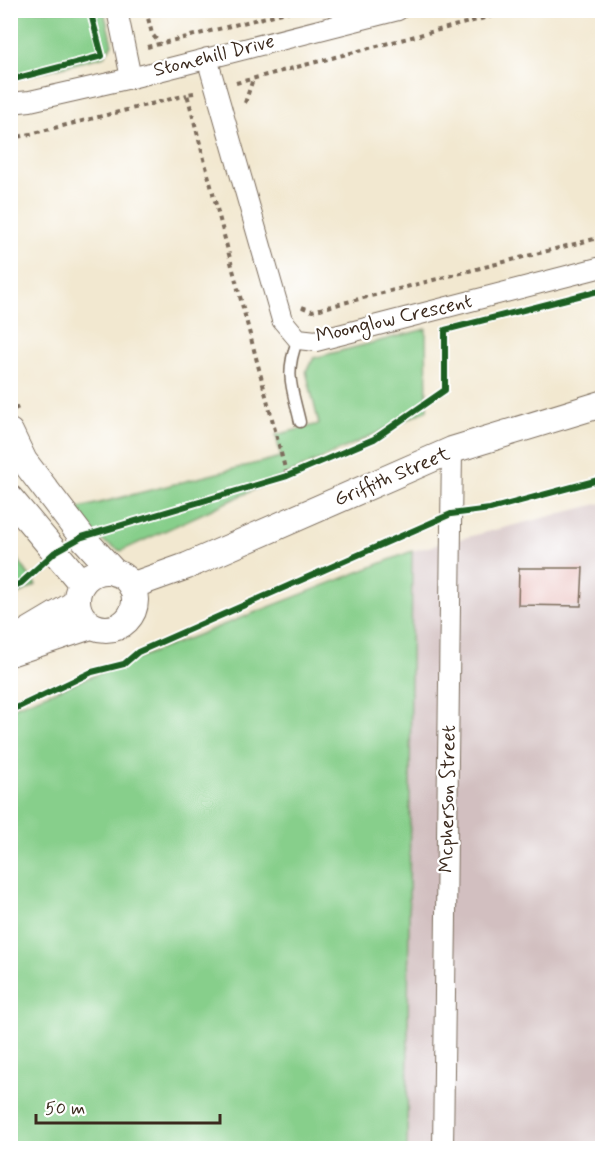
<svg xmlns="http://www.w3.org/2000/svg" width="613" height="1159" font-family="Mynerve,sans-serif">
<style>
.industrial{fill:#d2bfc0}
.green{fill:#87cf8b;stroke:#617c54;stroke-width:1.5}
.building{fill:#e4adab}
.lines{fill:none;stroke-linecap:round;stroke-linejoin:round}
.service-casing{stroke:#7b6c5c;stroke-width:13}
.minor-casing{stroke:#7b6c5c;stroke-width:22}
.tertiary-casing{stroke:#7b6c5c;stroke-width:28}
.path{stroke:#7b6c5c;stroke-width:4;stroke-dasharray:4.5 4.5;stroke-linecap:butt}
.service{stroke:#fff;stroke-width:10}
.minor{stroke:#fff;stroke-width:20}
.tertiary{stroke:#fff;stroke-width:26}
.cycleway-casing{stroke:#fff;stroke-width:10}
.cycleway{stroke:#1b5e20;stroke-width:6}
.labels{text-anchor:middle;dominant-baseline:central;stroke-width:4.5;stroke-linejoin:round;paint-order:stroke}
.street-label{font-size:20px;fill:#3b2a1e;stroke:#fff}
</style>
<rect width="100%" height="100%" fill="#fff"/>
<filter id="ink" filterUnits="userSpaceOnUse"><feTurbulence type="fractalNoise" baseFrequency=".0167" numOctaves="2"/><feDisplacementMap in="SourceGraphic" scale="12" xChannelSelector="R" yChannelSelector="G"/><feConvolveMatrix kernelMatrix="1 2 1 2 8 2 1 2 1" color-interpolation-filters="sRGB"/></filter>
<filter id="wash" filterUnits="userSpaceOnUse"><feTurbulence type="fractalNoise" baseFrequency=".008" numOctaves="4" result="noise"/><feDisplacementMap in="SourceGraphic" scale="24" xChannelSelector="R" yChannelSelector="G"/><feGaussianBlur stdDeviation="1.35" result="paint"/><feColorMatrix in="noise" values="0 0 0 0 0 0 0 0 0 0 0 0 0 0 0 0 0 1.4 0 .05"/><feComposite in="paint" operator="in"/></filter>
<g filter="url(#wash)">
<rect width="100%" height="100%" fill="#f2e8d0"/>
<path class="industrial" d="M 602,503 L 602,1148 L 407,1148 L 412,551 Z"/>
<path class="green" d="M 11,10 L 104,11 L 112,44 L 104,56 L 11,80 Z
M 426,329 L 427,410 L 121,551 L 98,539 L 76,509 L 281,457 L 276,435 L 319,424 L 306,371 L 314,358 Z
M 10,548 L 36,585 L 11,598 L 10,598 Z
M 412,551 L 407,1148 L 11,1148 L 11,708 Z"/>
<g id="blocks">
<path class="building" d="M 519,568 L 583,568 L 581,606 L 518,605 Z"/>
</g>
</g>
<g filter="url(#ink)">
<use href="#blocks" fill-opacity="0" stroke="#7b6c5c" stroke-width="1.5"/>
<g class="lines">
<defs>
<path id="service" d="M 298,339 C 284,374 292,387 300,422"/>
<path id="minor" d="M 117,10 L 131,78
M 207,58 L 282,320 L 298,339 L 316,341 L 602,267
M 10,103 L 30,101 L 131,78 L 398,10
M 443,1148 L 452,450"/>
<path id="tertiary" d="M 10,432 L 24,461 L 82,537 L 115,573
M 10,498 L 82,584
M77 600a29 29 0 1 1 58 0a29 29 0 1 1-58 0Z
M 131,586 L 187,566 L 452,450 L 602,404
M 12,641 L 76,603
M 10,653 L 91,626"/>
</defs>
<use href="#service" class="service-casing"/>
<use href="#minor" class="minor-casing"/>
<use href="#tertiary" class="tertiary-casing"/>
<path class="path" d="M 146,10 L 152,34 L 160,44
M 147,47 L 294,10
M 236,83 L 515,10
M 194,93 L 187,94 L 287,476
M 245,103 L 253,79
M 10,132 L 13,139
M 10,139 L 187,95
M 302,307 L 312,311 L 602,237
M 10,389 L 17,410"/>
<use href="#service" class="service"/>
<use href="#minor" class="minor"/>
<use href="#tertiary" class="tertiary"/>
<defs>
<path id="cycleway" d="M 10,80 L 102,56 L 90,10
M 10,588 L 21,583 L 55,552 L 82,537 L 287,476 L 374,439 L 445,390 L 445,330 L 602,290
M 10,711 L 92,672 L 124,664 L 138,652 L 451,514 L 490,509 L 602,479"/>
</defs>
<use href="#cycleway" class="cycleway-casing"/>
<use href="#cycleway" class="cycleway"/>
</g>
</g>
<g class="labels">
<g class="street-label">
<text transform="translate(214 56) rotate(-14)">Stonehill Drive</text>
<text transform="translate(394 319) rotate(-13)">Moonglow Crescent</text>
<text transform="translate(392 477) rotate(-23)">Griffith Street</text>
<text transform="translate(448 799) rotate(-89)">Mcpherson Street</text>
</g>
</g>
<rect width="613" height="1159" fill="none" stroke="#fff" stroke-width="36"/>
<path d="M36 1114v9h184v-9" fill="none" stroke="#3b2a1e" stroke-width="3"/>
<text x="45" y="1114" font-size="18" fill="#3b2a1e" stroke="#ffffff" stroke-width="4.5" paint-order="stroke">50 m</text>
</svg>
